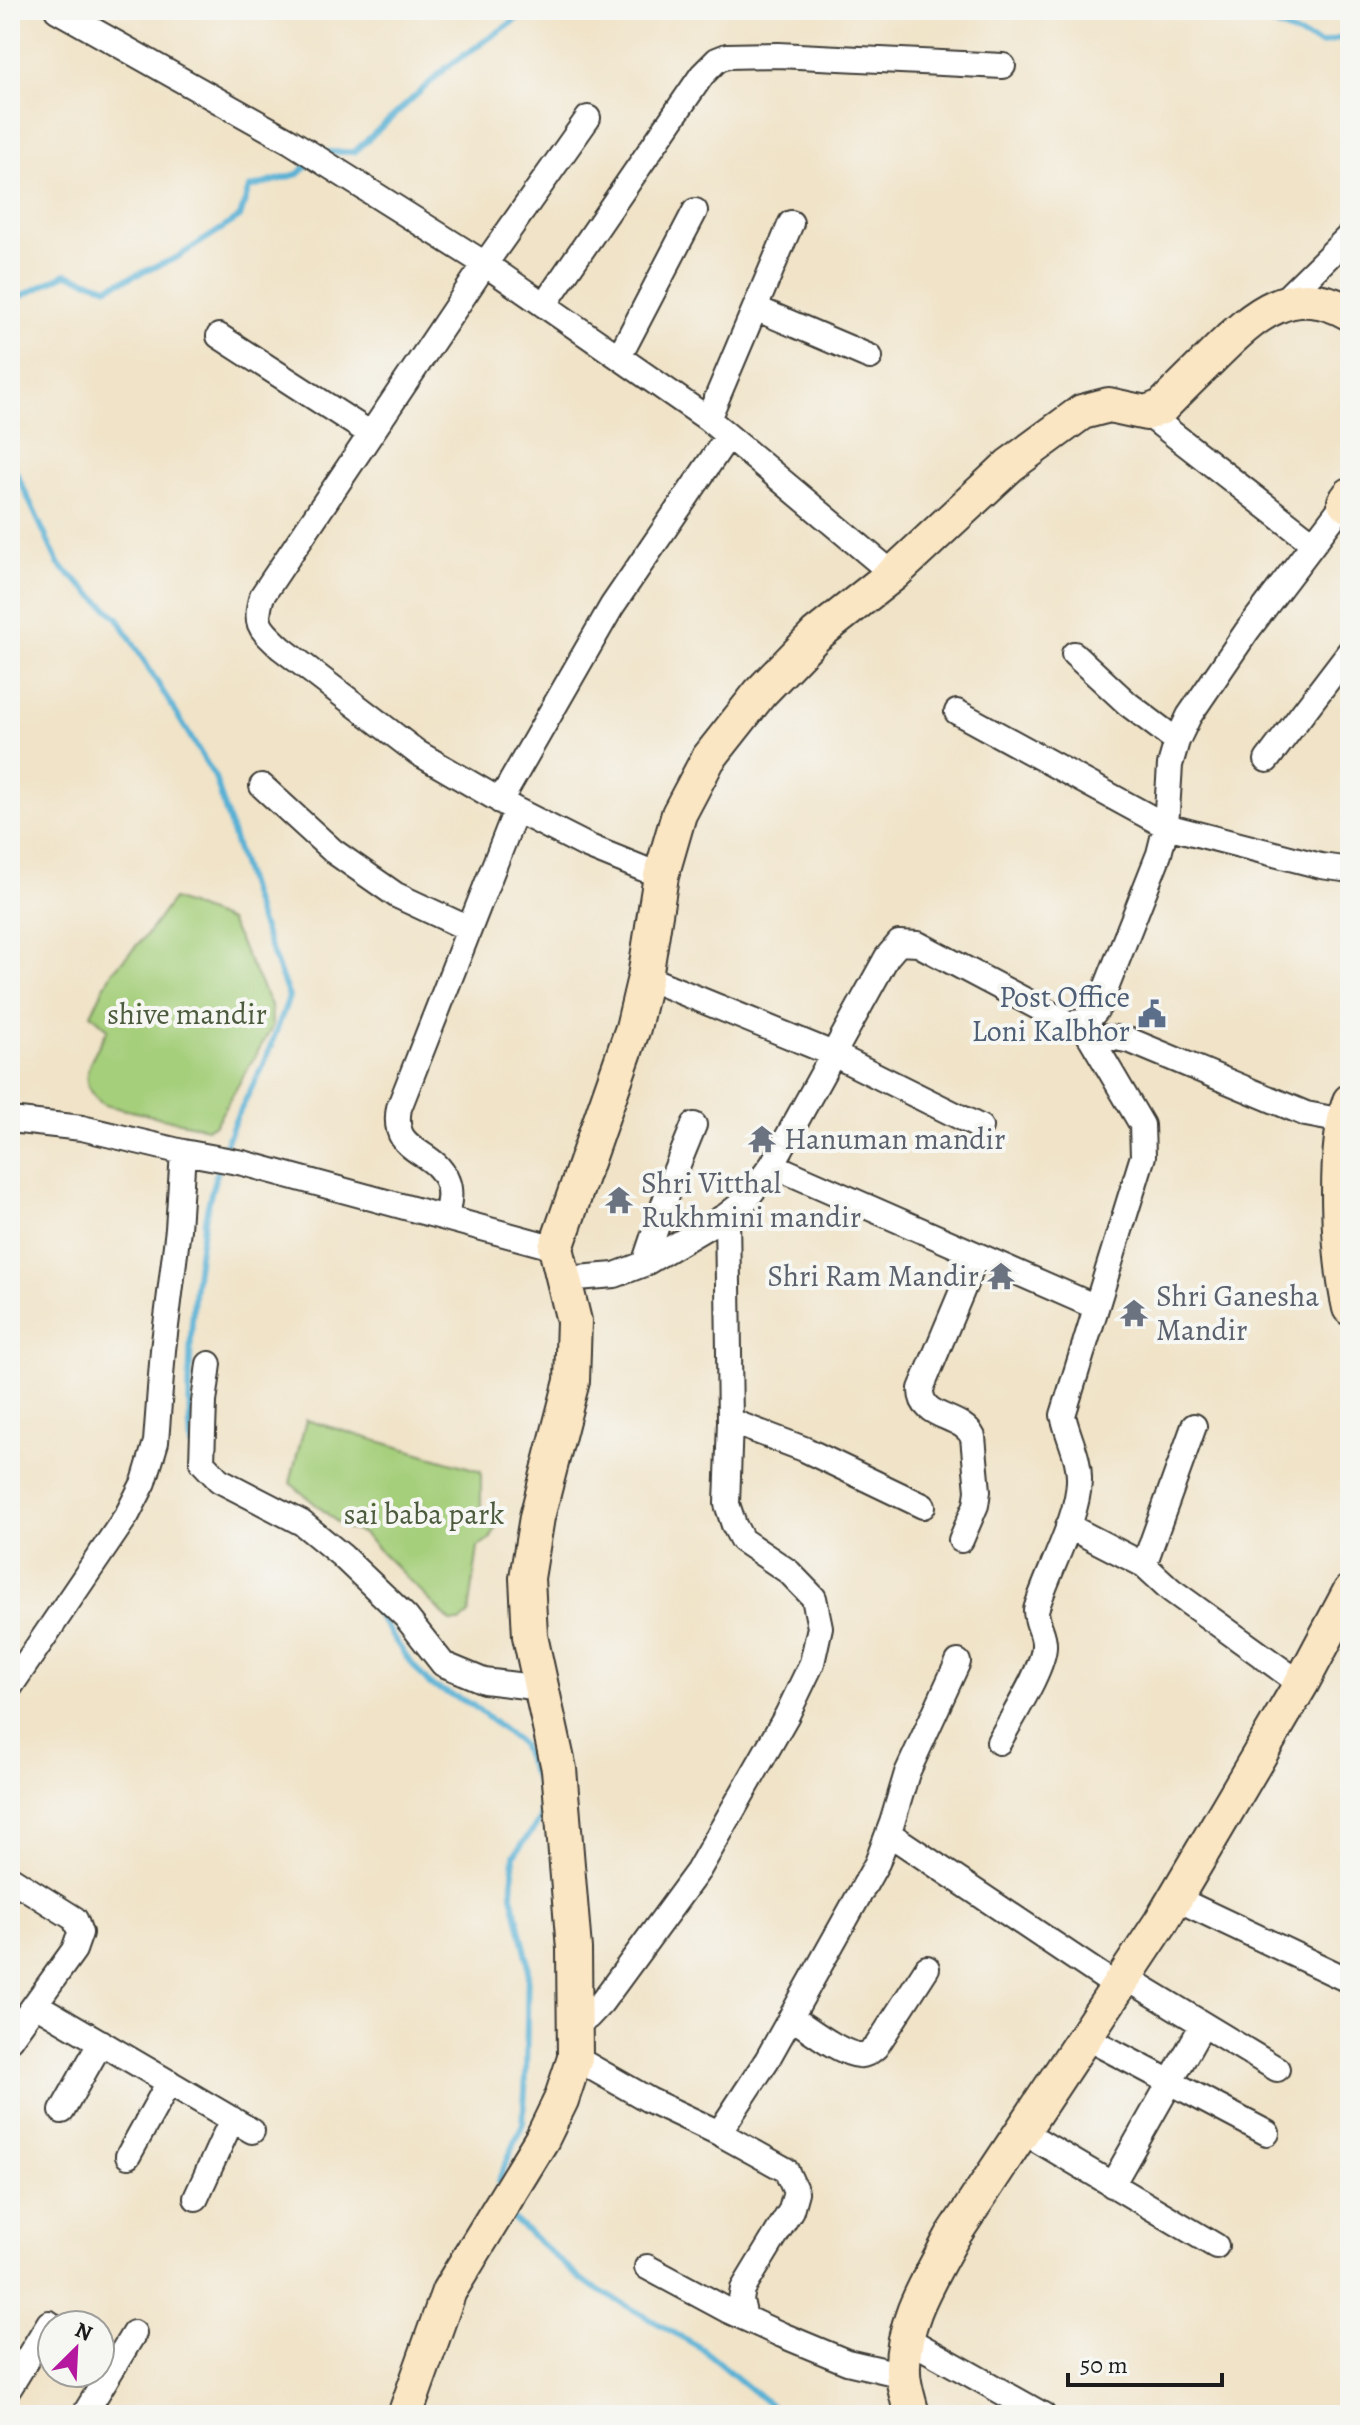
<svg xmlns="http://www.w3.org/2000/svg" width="1360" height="2425" font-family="Alegreya,serif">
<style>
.green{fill:#a6cf7b;stroke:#61764c;stroke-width:2}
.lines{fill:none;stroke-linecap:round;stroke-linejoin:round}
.stream{stroke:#57b0d4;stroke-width:6}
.street-casing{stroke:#3c3a36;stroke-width:28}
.secondary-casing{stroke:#3c3a36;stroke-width:38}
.street{stroke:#fff;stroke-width:24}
.secondary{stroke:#fbe6c3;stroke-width:34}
.labels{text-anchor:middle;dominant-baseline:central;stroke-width:8;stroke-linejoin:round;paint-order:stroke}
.service-label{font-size:30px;fill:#4e5e75;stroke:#f6f6f2;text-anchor:end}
.park-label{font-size:30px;fill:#4c5b3d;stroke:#f6f6f2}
.worship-label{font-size:30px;fill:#5b616d;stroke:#f6f6f2;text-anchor:start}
</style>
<rect width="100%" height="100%" fill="#f6f6f2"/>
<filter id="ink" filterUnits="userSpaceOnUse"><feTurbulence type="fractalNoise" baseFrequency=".0125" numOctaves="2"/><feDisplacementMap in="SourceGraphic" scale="16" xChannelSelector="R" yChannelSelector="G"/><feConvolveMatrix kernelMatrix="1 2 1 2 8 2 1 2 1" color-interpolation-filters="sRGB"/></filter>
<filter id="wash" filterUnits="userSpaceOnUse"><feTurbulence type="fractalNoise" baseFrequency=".006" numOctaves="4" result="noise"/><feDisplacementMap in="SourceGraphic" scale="32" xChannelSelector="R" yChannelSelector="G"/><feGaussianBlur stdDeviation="1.8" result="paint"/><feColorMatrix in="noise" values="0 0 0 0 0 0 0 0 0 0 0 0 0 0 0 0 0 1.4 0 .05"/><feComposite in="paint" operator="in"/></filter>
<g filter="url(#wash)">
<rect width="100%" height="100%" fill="#f0e3c7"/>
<path class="green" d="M 173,899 L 229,921 L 271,1005 L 272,1027 L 215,1125 L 207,1128 L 104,1105 C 70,1082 94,1056 108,1029 L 91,1014 L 111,973 L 148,933 Z
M 306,1420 L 481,1471 L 481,1510 L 491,1516 L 496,1527 L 490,1540 L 478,1547 L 469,1614 L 461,1622 L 451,1622 L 362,1533 L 343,1527 L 290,1483 Z"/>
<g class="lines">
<path class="stream" d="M 1226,10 L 1262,20 L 1321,44 L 1350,35
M 323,152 L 354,152 L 447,67 L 530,10
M 223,1152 L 234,1123 L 265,1061 L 289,997 L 257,913 L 215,777 L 118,618 L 59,565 L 11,461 L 14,360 L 12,301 L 66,274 L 108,287 L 176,258 L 240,217 L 249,188 L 298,174 L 312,161
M 191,1445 C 186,1362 193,1241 220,1163
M 359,1587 L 407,1658 L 430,1685 L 471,1704 L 521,1744 L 541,1792 L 540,1820 L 514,1855 L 512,1895 L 528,1961 L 526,2074 L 523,2123 L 498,2182
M 509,2215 L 581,2280 L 701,2348 L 782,2415"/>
</g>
</g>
<g filter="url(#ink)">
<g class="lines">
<defs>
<path id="street" d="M 57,10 L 290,141 L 485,264 L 708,419 L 893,574
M 588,118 L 485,264 L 262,596 C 253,625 261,629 281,648 L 418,753 L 516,810 L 587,846 L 661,876
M 1282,302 L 1350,235
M 544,305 L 702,75 L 717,60 L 727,56 L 778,55 L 1003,66
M 755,308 L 870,357
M 219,336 L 371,434
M 619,357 L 695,211
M 1146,413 L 1313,543
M 708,419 L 791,223
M 1074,654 L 1128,704 L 1177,741
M 957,712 L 1166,826 L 1321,866 L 1350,870
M 1267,760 L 1350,651
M 262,786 L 333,851 L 396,895 L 469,929
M 500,801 L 612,606 L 728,436
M 645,977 L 833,1054 L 980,1127
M 1090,1037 L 1116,1038 L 1131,1041 L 1306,1114 L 1343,1121
M 10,1120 L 82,1128 L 183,1152 L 243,1163 L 556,1248
M 772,1165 L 1096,1307
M 446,1218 C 448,1206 452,1193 447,1181 C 434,1147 390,1155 399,1108 L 516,810
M 644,1264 L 674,1174 L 694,1125
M 564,1279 L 615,1275 L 644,1264 L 727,1215 L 745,1201 L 772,1165 L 887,957 L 899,943 L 918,944 L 1068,1023 C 1085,1023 1090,1020 1099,1006 L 1159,854 L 1166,826 L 1170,765 L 1177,741 L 1189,716 L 1247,631 L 1345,502
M 209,1364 L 204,1402 L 202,1462 L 219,1480 L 302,1523 L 341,1555 L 406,1617 L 443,1664 L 484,1681 L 542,1688
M 730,1421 L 804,1449 L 923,1506
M 1068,1526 L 1144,1565 L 1171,1590 L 1301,1684
M 961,1540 L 976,1505 L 978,1491 L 973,1437 C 961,1413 920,1420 921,1389 L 977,1255
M 1144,1565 L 1194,1426
M 10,1687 L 127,1515 L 144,1482 L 156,1442 L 163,1350 L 178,1229 L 183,1152
M 999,1742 C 1011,1719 1044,1668 1044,1646 C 1045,1633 1036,1624 1036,1610 C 1047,1573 1078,1519 1079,1481 C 1080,1458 1068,1438 1063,1415 L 1143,1156 L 1142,1125 L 1082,1023
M 888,1833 L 1118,1987
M 10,1878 L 75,1919 L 80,1933 L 74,1950 L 10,2039
M 1175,1898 L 1350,1981
M 1125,1977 L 1277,2069
M 35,2004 L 252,2131
M 791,2017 C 807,2027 840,2054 859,2055 C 866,2056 871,2051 876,2047 L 927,1968
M 573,2023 L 588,2017 L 602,2002 L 698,1871 L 787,1715 L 812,1663 L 820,1627 L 814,1598 L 789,1572 L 742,1540 L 734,1525 L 727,1504 L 730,1421 L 727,1215
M 1085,2037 L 1267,2133
M 575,2058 L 649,2100 L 719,2133 L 786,2170 L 796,2192 L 791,2210 L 743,2289 L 741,2300 L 745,2318
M 62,2111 L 101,2042
M 1022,2131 L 1216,2246
M 719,2133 L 767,2060 L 877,1863 L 892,1823 L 907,1773 L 958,1662
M 128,2156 L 169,2082
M 1112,2185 L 1202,2026
M 196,2198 L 232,2119
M 647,2267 L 727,2310 L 782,2335 L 847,2362 L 903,2375
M 904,2337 L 1043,2415
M 10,2387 L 49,2323
M 84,2415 L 134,2333"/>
<path id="secondary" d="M 1350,495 L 1345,502 L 1350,506
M 1350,1101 C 1333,1150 1338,1257 1350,1308
M 405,2415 L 449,2291 L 542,2139 L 561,2100 L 575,2058 L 574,1949 L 559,1769 L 530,1636 L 527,1578 L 537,1517 L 572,1381 L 574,1321 L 556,1248 L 633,1028 L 645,977 L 661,876 L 679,814 L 708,759 L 760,693 L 816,635 L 893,574 L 1010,465 L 1082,412 L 1109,405 L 1146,413 L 1162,407 C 1179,389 1197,372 1215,354 C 1254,315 1293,280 1350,313
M 912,2415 C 909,2401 903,2386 903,2372 C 901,2323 929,2280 952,2237 L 1161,1922 L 1301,1684 L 1350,1592"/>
</defs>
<use href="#street" class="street-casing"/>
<use href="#secondary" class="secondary-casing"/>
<use href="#street" class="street"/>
<use href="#secondary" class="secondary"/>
</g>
</g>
<defs>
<symbol id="civic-bare" viewBox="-9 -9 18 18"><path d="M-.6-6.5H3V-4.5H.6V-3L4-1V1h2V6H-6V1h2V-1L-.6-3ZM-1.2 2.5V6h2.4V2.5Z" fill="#5c6f8a" stroke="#f6f6f2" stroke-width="2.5" paint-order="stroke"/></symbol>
<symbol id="temple-bare" viewBox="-9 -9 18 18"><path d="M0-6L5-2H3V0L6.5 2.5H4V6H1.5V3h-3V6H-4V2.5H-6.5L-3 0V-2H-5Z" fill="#6b7280" stroke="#f6f6f2" stroke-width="2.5" paint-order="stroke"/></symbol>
</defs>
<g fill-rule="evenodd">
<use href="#civic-bare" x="1132" y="994" width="40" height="40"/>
<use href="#temple-bare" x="742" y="1119" width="40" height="40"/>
<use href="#temple-bare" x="599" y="1180" width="40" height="40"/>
<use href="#temple-bare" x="981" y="1256" width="40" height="40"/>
<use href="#temple-bare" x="1114" y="1293" width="40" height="40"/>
</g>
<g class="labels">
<g class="service-label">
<text x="1130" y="997">Post Office<tspan x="1130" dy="34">Loni Kalbhor</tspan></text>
</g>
<g class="park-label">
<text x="187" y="1014">shive mandir</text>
<text x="424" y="1514">sai baba park</text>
</g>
<g class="worship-label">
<text x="784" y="1139">Hanuman mandir</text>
<text x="641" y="1183">Shri Vitthal<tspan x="641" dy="34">Rukhmini mandir</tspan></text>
<text x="979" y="1276" text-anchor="end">Shri Ram Mandir</text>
<text x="1156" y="1296">Shri Ganesha<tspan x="1156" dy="34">Mandir</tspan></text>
</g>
</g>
<rect width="1360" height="2425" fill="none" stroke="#f6f6f2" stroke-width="40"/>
<g transform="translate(76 2349) rotate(24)"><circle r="38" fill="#f6f6f2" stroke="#9f9f9c" stroke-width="2"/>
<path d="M0-6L14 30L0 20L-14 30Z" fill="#b5179e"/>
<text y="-12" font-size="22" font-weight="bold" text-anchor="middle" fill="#1c1c1c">N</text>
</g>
<path d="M1068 2373v12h154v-12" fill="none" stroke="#1c1c1c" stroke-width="4"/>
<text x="1080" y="2373" font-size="24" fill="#1c1c1c" stroke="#f6f6f2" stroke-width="6" paint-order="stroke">50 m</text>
</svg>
